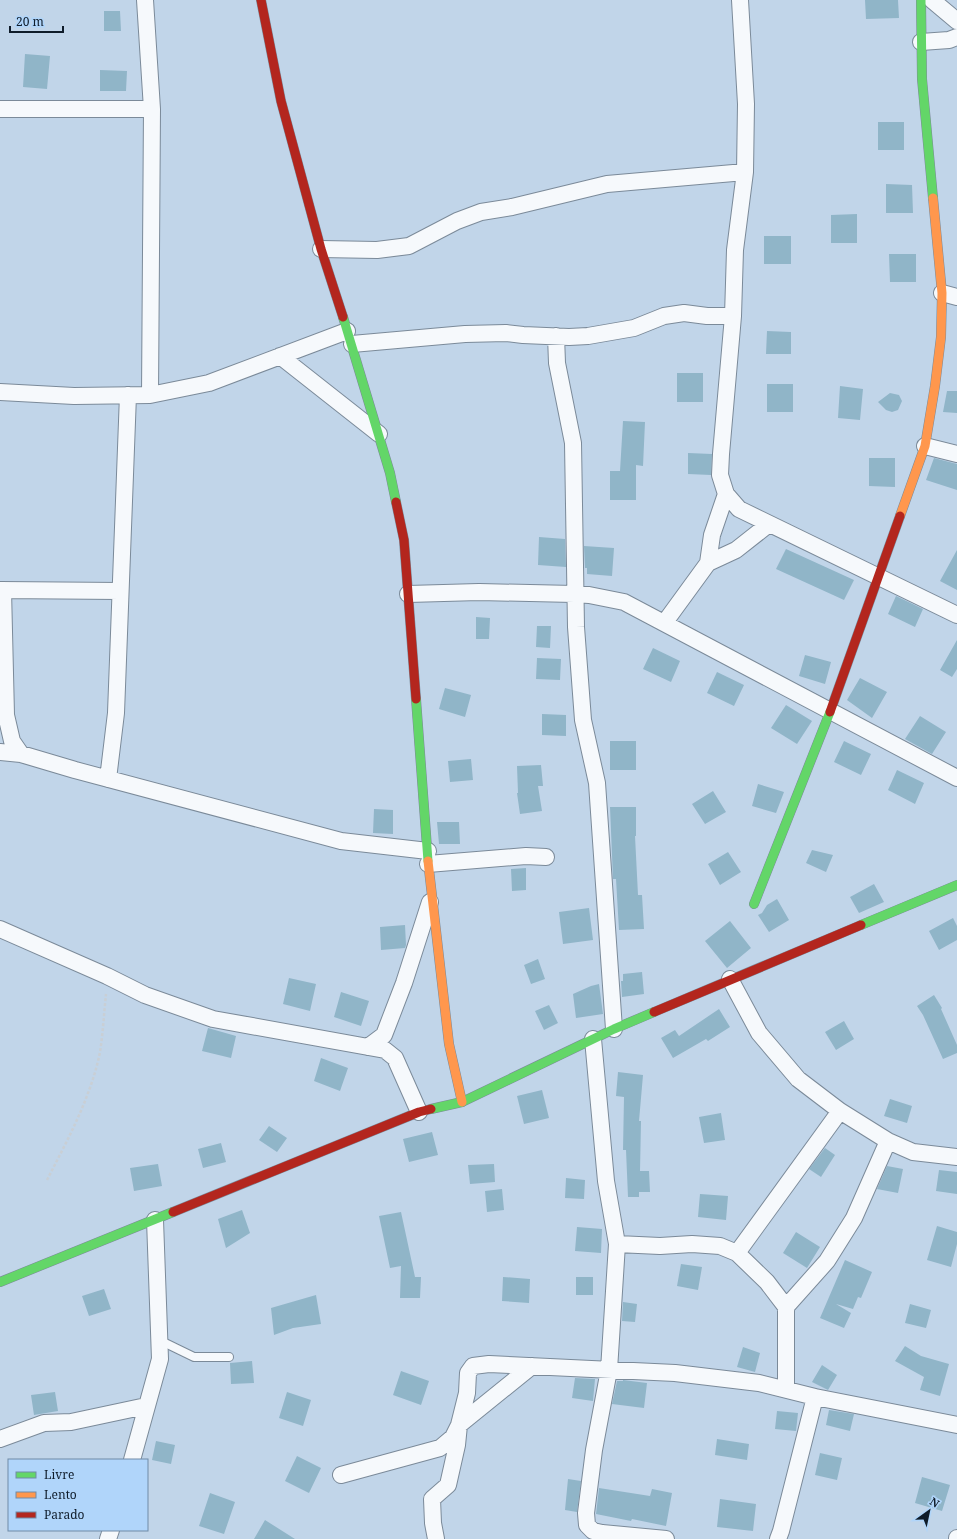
<svg xmlns="http://www.w3.org/2000/svg" width="957" height="1539" font-family="'Noto Serif',serif">
<style>
.building{fill:#90b5c8}
.lines{fill:none;stroke-linecap:round;stroke-linejoin:round}
.lane-casing{stroke:#7b8a99;stroke-width:10}
.street-casing{stroke:#7b8a99;stroke-width:18}
.fast-casing{stroke:#7b8a99;stroke-width:10}
.slow-casing{stroke:#7b8a99;stroke-width:10}
.jam-casing{stroke:#7b8a99;stroke-width:10}
.path{stroke:#c9cfd5;stroke-width:2.5;stroke-dasharray:3 2;stroke-linecap:butt}
.lane{stroke:#f6f9fc;stroke-width:8}
.street{stroke:#f6f9fc;stroke-width:16}
.fast{stroke:#63d668;stroke-width:9}
.slow{stroke:#ff974d;stroke-width:9}
.jam{stroke:#b3261e;stroke-width:9}
</style>
<rect width="100%" height="100%" fill="#c1d5e9"/>
<path class="building" d="M 865,0 L 898,0 L 899,18 L 866,19 Z
M 104,11 L 120,11 L 121,31 L 104,31 Z
M 25,54 L 50,56 L 47,89 L 23,87 Z
M 100,70 L 127,71 L 126,91 L 100,91 Z
M 878,122 L 904,122 L 904,150 L 878,150 Z
M 886,184 L 912,185 L 913,213 L 886,213 Z
M 857,214 L 857,243 L 831,243 L 831,215 Z
M 764,236 L 791,236 L 791,264 L 764,264 Z
M 889,254 L 916,254 L 916,282 L 890,282 Z
M 767,331 L 791,332 L 791,354 L 766,354 Z
M 677,373 L 703,373 L 703,402 L 677,402 Z
M 767,384 L 793,384 L 793,412 L 767,412 Z
M 840,386 L 863,389 L 860,420 L 838,418 Z
M 947,391 L 957,391 L 957,413 L 943,412 Z
M 890,393 L 899,395 L 902,401 L 898,410 L 892,412 L 886,410 L 878,402 Z
M 623,421 L 645,422 L 643,466 L 636,465 L 636,500 L 610,500 L 610,471 L 620,471 Z
M 688,453 L 712,454 L 711,475 L 688,474 Z
M 869,458 L 895,458 L 895,487 L 869,486 Z
M 934,458 L 957,464 L 957,490 L 926,480 Z
M 539,537 L 565,539 L 566,567 L 538,565 Z
M 584,546 L 614,548 L 612,576 L 587,574 L 587,568 L 585,568 Z
M 786,549 L 854,580 L 844,600 L 776,569 Z
M 957,550 L 957,590 L 940,581 Z
M 896,596 L 923,609 L 915,627 L 888,614 Z
M 476,617 L 490,618 L 489,639 L 476,639 Z
M 537,626 L 551,626 L 550,648 L 536,647 Z
M 957,640 L 957,669 L 952,677 L 940,670 Z
M 653,648 L 680,661 L 671,682 L 643,669 Z
M 805,655 L 831,662 L 825,684 L 799,676 Z
M 537,658 L 561,659 L 560,680 L 536,679 Z
M 717,672 L 744,685 L 734,706 L 707,693 Z
M 860,678 L 887,692 L 872,718 L 847,700 Z
M 445,688 L 471,695 L 465,717 L 439,709 Z
M 786,705 L 812,721 L 797,744 L 771,728 Z
M 542,714 L 566,715 L 566,736 L 542,735 Z
M 920,716 L 946,732 L 932,754 L 905,739 Z
M 610,741 L 636,741 L 636,770 L 610,770 Z
M 844,741 L 871,754 L 861,775 L 834,762 Z
M 471,759 L 473,780 L 450,782 L 448,761 Z
M 541,765 L 543,786 L 538,786 L 542,811 L 520,814 L 517,793 L 518,793 L 517,766 Z
M 897,770 L 924,783 L 915,804 L 888,790 Z
M 758,784 L 784,792 L 776,813 L 752,806 Z
M 713,791 L 726,812 L 705,824 L 692,804 Z
M 610,807 L 636,807 L 636,836 L 635,836 L 638,895 L 642,895 L 644,929 L 619,930 L 616,879 L 613,879 Z
M 374,809 L 393,810 L 393,834 L 373,833 Z
M 437,822 L 459,822 L 460,844 L 439,844 Z
M 812,850 L 833,855 L 826,872 L 806,863 Z
M 728,852 L 741,872 L 720,885 L 708,864 Z
M 526,868 L 526,890 L 512,891 L 511,869 Z
M 874,884 L 884,902 L 859,913 L 850,897 Z
M 777,899 L 789,920 L 769,932 L 758,915 L 762,913 L 767,905 Z
M 589,908 L 593,940 L 563,944 L 559,912 Z
M 953,918 L 957,926 L 957,940 L 939,950 L 929,931 Z
M 730,921 L 751,948 L 727,968 L 705,941 Z
M 405,925 L 406,945 L 405,948 L 381,950 L 380,927 Z
M 538,959 L 545,979 L 531,984 L 524,965 Z
M 642,972 L 644,994 L 622,997 L 621,981 L 623,981 L 623,974 Z
M 289,978 L 316,984 L 310,1011 L 283,1004 Z
M 599,984 L 603,1014 L 576,1018 L 573,994 L 591,986 Z
M 341,992 L 369,1001 L 361,1026 L 334,1017 Z
M 934,995 L 942,1008 L 941,1009 L 957,1045 L 957,1053 L 943,1059 L 923,1015 L 917,1006 Z
M 549,1005 L 558,1023 L 544,1030 L 535,1011 Z
M 719,1009 L 730,1027 L 708,1041 L 706,1039 L 673,1058 L 661,1038 L 675,1030 L 679,1036 Z
M 844,1021 L 854,1039 L 836,1050 L 825,1032 Z
M 208,1028 L 236,1036 L 231,1058 L 202,1051 Z
M 321,1058 L 348,1068 L 340,1091 L 314,1081 Z
M 618,1072 L 643,1075 L 639,1121 L 641,1121 L 640,1171 L 649,1171 L 650,1192 L 639,1192 L 639,1197 L 628,1197 L 626,1150 L 623,1150 L 624,1097 L 616,1096 Z
M 542,1090 L 549,1118 L 524,1124 L 517,1096 Z
M 890,1099 L 912,1106 L 907,1123 L 884,1116 Z
M 721,1113 L 725,1140 L 704,1143 L 699,1117 Z
M 269,1126 L 287,1138 L 277,1152 L 259,1140 Z
M 432,1132 L 438,1155 L 409,1162 L 403,1139 Z
M 221,1143 L 226,1162 L 203,1168 L 198,1149 Z
M 825,1148 L 835,1155 L 821,1177 L 809,1169 Z
M 158,1164 L 162,1186 L 134,1191 L 130,1168 Z
M 494,1164 L 495,1182 L 470,1184 L 468,1165 Z
M 887,1166 L 903,1169 L 898,1193 L 877,1189 Z
M 939,1170 L 957,1172 L 957,1194 L 936,1191 Z
M 566,1178 L 585,1180 L 584,1199 L 565,1198 Z
M 502,1189 L 504,1210 L 487,1212 L 485,1191 Z
M 700,1194 L 728,1196 L 726,1220 L 698,1217 Z
M 242,1210 L 250,1233 L 226,1248 L 218,1219 Z
M 401,1212 L 415,1277 L 421,1277 L 420,1298 L 400,1298 L 401,1266 L 390,1268 L 379,1216 Z
M 937,1226 L 957,1232 L 957,1244 L 951,1267 L 927,1260 Z
M 577,1227 L 602,1229 L 601,1253 L 575,1251 Z
M 796,1232 L 820,1247 L 807,1268 L 783,1253 Z
M 845,1260 L 872,1272 L 861,1298 L 858,1297 L 853,1309 L 836,1304 L 851,1313 L 844,1328 L 820,1318 Z
M 681,1264 L 702,1267 L 698,1290 L 677,1286 Z
M 503,1277 L 530,1279 L 529,1303 L 502,1301 Z
M 576,1277 L 593,1277 L 593,1295 L 576,1295 Z
M 104,1289 L 111,1309 L 89,1316 L 82,1296 Z
M 316,1295 L 321,1324 L 293,1328 L 274,1335 L 271,1308 Z
M 623,1302 L 637,1304 L 635,1322 L 622,1321 Z
M 910,1304 L 931,1310 L 926,1328 L 905,1323 Z
M 905,1346 L 921,1356 L 949,1364 L 940,1396 L 920,1390 L 924,1377 L 895,1361 Z
M 743,1347 L 760,1353 L 755,1372 L 737,1367 Z
M 252,1361 L 254,1383 L 231,1384 L 230,1363 Z
M 822,1365 L 837,1375 L 828,1390 L 812,1382 Z
M 401,1371 L 429,1381 L 421,1405 L 393,1395 Z
M 575,1378 L 595,1379 L 593,1401 L 572,1398 Z
M 623,1380 L 647,1383 L 644,1408 L 612,1404 L 617,1381 L 623,1381 Z
M 55,1392 L 58,1411 L 34,1415 L 31,1395 Z
M 287,1392 L 311,1400 L 303,1426 L 279,1418 Z
M 829,1410 L 854,1414 L 850,1431 L 826,1425 Z
M 777,1411 L 798,1413 L 796,1431 L 775,1429 Z
M 717,1439 L 749,1444 L 747,1460 L 715,1455 Z
M 156,1441 L 175,1445 L 171,1464 L 152,1460 Z
M 820,1453 L 842,1458 L 837,1480 L 815,1475 Z
M 297,1456 L 321,1468 L 309,1493 L 285,1481 Z
M 922,1477 L 950,1485 L 942,1511 L 915,1503 Z
M 568,1479 L 581,1481 L 577,1512 L 565,1510 Z
M 599,1488 L 650,1496 L 652,1489 L 672,1493 L 666,1526 L 632,1519 L 631,1521 L 596,1514 Z
M 210,1493 L 235,1502 L 224,1534 L 199,1526 Z
M 720,1499 L 756,1504 L 753,1531 L 717,1527 Z
M 265,1520 L 295,1539 L 254,1539 Z"/>
<g class="lines">
<defs>
<path id="lane" d="M 159,1340 L 194,1357 L 229,1357"/>
<path id="street" d="M 145,0 L 152,109 L 150,395
M 740,0 L 746,104 L 745,172 L 735,250 L 733,316 L 721,454 L 720,475 L 726,494 L 739,509 L 957,615
M 932,0 L 957,21
M 921,42 L 949,40 L 957,37
M 0,109 L 152,109
M 321,249 L 377,250 L 409,246 L 457,221 L 481,212 L 512,207 L 607,184 L 745,172
M 942,293 L 957,297
M 556,336 L 557,363 L 573,443 L 576,627 L 583,720 L 597,783 L 614,1029
M 352,344 L 465,334 L 506,333 L 523,335 L 569,337 L 588,336 L 634,328 L 664,316 L 684,313 L 707,316 L 733,316
M 280,356 L 379,434
M 0,392 L 74,396 L 150,395 L 209,383 L 347,331
M 925,446 L 957,454
M 708,563 L 712,535 L 726,494
M 0,590 L 120,591
M 3,590 L 6,715 L 12,741 L 21,754 L 75,770 L 341,841 L 428,851
M 408,594 L 479,592 L 574,594 L 589,595 L 624,602 L 957,778
M 665,622 L 708,563 L 736,550 L 769,524
M 0,752 L 21,754
M 108,779 L 116,713 L 128,395
M 428,864 L 526,856 L 546,857
M 0,929 L 107,976 L 145,995 L 213,1019 L 385,1050 L 395,1058 L 419,1112
M 730,979 L 759,1033 L 798,1079 L 840,1111 L 888,1141 L 913,1152 L 957,1157
M 593,1039 L 606,1181 L 617,1244 L 609,1370 L 594,1450 L 586,1513 L 587,1525 L 593,1531 L 602,1533 L 666,1539
M 368,1047 L 384,1035 L 404,983 L 430,902
M 617,1244 L 660,1246 L 692,1244 L 720,1246 L 737,1253 L 767,1282 L 786,1307 L 786,1389
M 737,1253 L 840,1111
M 786,1307 L 827,1261 L 854,1218 L 888,1141
M 0,1439 L 44,1423 L 71,1422 L 146,1406
M 132,1460 L 160,1359 L 155,1220
M 341,1475 L 440,1448 L 453,1437 L 459,1425 L 467,1393 L 468,1373 L 473,1366 L 489,1364 L 675,1373 L 759,1383 L 815,1397 L 957,1425
M 108,1539 L 111,1530
M 436,1539 L 433,1523 L 432,1499 L 448,1485 L 457,1445 L 459,1425 L 532,1366
M 778,1539 L 781,1531 L 815,1397
M 957,1539 L 957,1538"/>
<path id="fast" d="M 921,0 L 922,79 L 933,198
M 343,317 L 390,473 L 396,502
M 416,699 L 428,861
M 754,904 L 830,712
M 861,925 L 957,885
M 431,1109 L 462,1102 L 614,1029 L 654,1012
M 0,1282 L 173,1212"/>
<path id="slow" d="M 900,516 L 925,446 L 935,386 L 941,337 L 942,293 L 933,198
M 428,861 L 449,1044 L 462,1102"/>
<path id="jam" d="M 261,0 L 281,101 L 321,249 L 343,317
M 396,502 L 404,540 L 416,699
M 830,712 L 900,516
M 654,1012 L 861,925
M 173,1212 L 419,1112 L 431,1109"/>
</defs>
<use href="#lane" class="lane-casing"/>
<use href="#street" class="street-casing"/>
<use href="#fast" class="fast-casing"/>
<use href="#slow" class="slow-casing"/>
<use href="#jam" class="jam-casing"/>
<path class="path" d="M 47,1180 C 68,1139 91,1097 100,1052 C 103,1033 104,1013 106,994"/>
<use href="#lane" class="lane"/>
<use href="#street" class="street"/>
<use href="#fast" class="fast"/>
<use href="#slow" class="slow"/>
<use href="#jam" class="jam"/>
</g>
<rect x="8" y="1459" width="140" height="72" fill="#b0d5fa" stroke="#708ba7"/>
<rect x="16" y="1472" width="20" height="6" fill="#63d668" stroke="#708ba7"/>
<text x="44" y="1479" font-size="12" fill="#0f1c2a">Livre</text>
<rect x="16" y="1492" width="20" height="6" fill="#ff974d" stroke="#708ba7"/>
<text x="44" y="1499" font-size="12" fill="#0f1c2a">Lento</text>
<rect x="16" y="1512" width="20" height="6" fill="#b3261e" stroke="#708ba7"/>
<text x="44" y="1519" font-size="12" fill="#0f1c2a">Parado</text>
<g transform="translate(929 1511) rotate(33)" stroke="#b0d5fa" stroke-width="3" paint-order="stroke">
<path d="M0-3L7 15L0 10L-7 15Z" fill="#0f1c2a"/>
<text y="-6" font-size="11" font-weight="bold" text-anchor="middle" fill="#0f1c2a">N</text>
</g>
<path d="M10 26v6h53v-6" fill="none" stroke="#0f1c2a" stroke-width="2"/>
<text x="16" y="26" font-size="12" fill="#0f1c2a" stroke="#b0d5fa" stroke-width="3" paint-order="stroke">20 m</text>
</svg>
